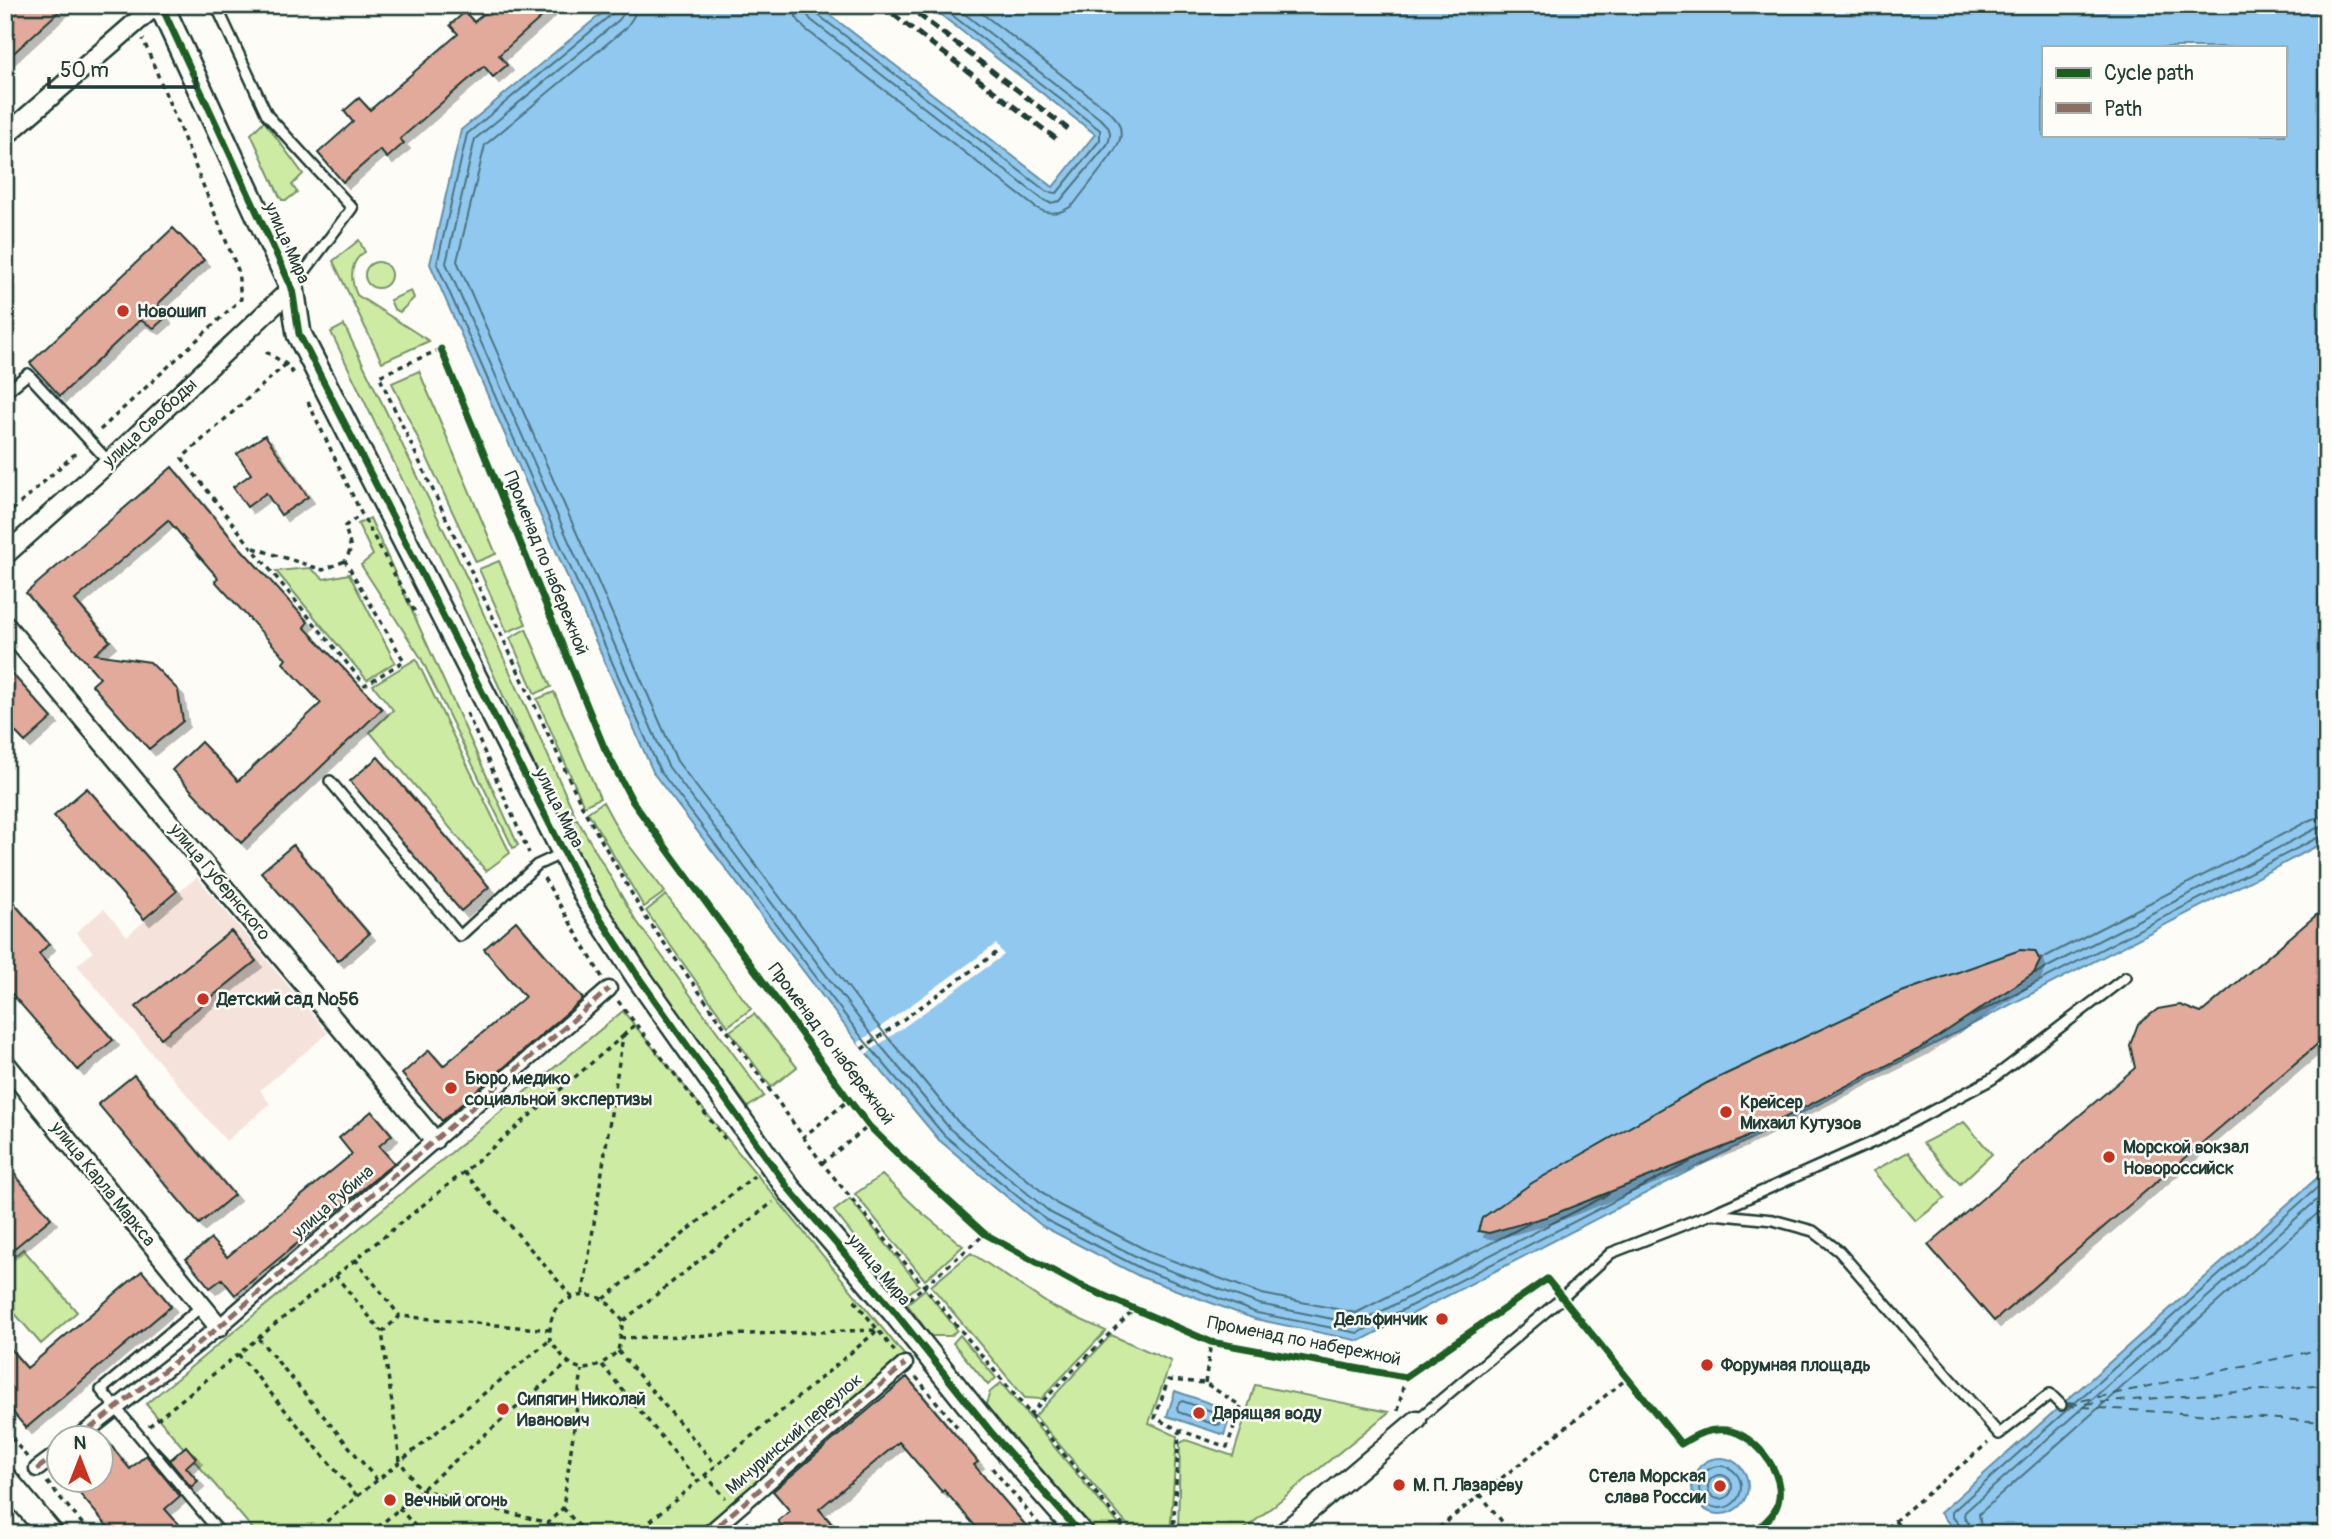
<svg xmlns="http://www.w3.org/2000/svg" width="2332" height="1539" font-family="Pangolin,sans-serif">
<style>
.built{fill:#f5e3db}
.green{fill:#cdeba2;stroke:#76946b;stroke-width:2}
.water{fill:#91c8ef;stroke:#6390a4;stroke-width:2;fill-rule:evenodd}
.pier{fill:#fdfcf7}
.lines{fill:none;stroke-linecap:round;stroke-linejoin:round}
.shore{stroke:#4d757f;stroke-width:2}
.ferry{stroke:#3c6063;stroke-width:2;stroke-dasharray:9 7;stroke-linecap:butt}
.building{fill:#e2aa9b;stroke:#1f3d34;stroke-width:2;filter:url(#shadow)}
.service-casing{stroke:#1f3d34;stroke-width:14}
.pedestrian-casing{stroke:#1f3d34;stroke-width:19}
.minor-casing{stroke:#1f3d34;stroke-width:23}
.tertiary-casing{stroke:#1f3d34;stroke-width:28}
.path{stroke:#1f3d34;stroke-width:3.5;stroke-dasharray:5 5;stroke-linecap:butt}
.service{stroke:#fdfcf7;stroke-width:9}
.pedestrian{stroke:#fdfcf7;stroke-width:14}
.minor{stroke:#fdfcf7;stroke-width:18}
.tertiary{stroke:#fdfcf7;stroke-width:23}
.rail{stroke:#1f3d34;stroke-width:5;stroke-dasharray:10 5;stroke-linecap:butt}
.quiet{stroke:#8d6e63;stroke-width:5;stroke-dasharray:10 5;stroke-linecap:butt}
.cycleway-casing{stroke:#fdfcf7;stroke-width:11}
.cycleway{stroke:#1b5e20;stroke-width:7}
.poi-dot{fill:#c8321e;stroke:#fdfcf7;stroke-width:2.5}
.labels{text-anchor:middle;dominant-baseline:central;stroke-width:5;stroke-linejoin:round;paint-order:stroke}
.street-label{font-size:18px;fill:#1f3d34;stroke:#fdfcf7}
.poi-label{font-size:18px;font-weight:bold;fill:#1f3d34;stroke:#fdfcf7;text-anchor:start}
</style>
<defs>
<filter id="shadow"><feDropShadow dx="6" dy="6" stdDeviation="0" flood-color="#0004"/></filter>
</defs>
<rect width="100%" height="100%" fill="#fdfcf7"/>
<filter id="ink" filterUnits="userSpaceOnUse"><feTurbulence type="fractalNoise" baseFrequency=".0143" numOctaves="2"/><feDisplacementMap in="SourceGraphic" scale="14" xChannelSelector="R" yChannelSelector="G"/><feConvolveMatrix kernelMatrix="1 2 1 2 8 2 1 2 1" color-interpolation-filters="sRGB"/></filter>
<g filter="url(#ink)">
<path class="built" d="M 197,877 L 328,1033 L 260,1090 L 270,1104 L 226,1141 L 77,965 L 93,952 L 76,932 L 104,909 L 127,936 Z"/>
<path class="green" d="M 264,121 L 303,174 L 292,185 L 297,192 L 287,200 L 282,200 L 279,195 L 251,134 Z
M 359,240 L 365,252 C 349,261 350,280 357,295 L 429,341 L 382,362 L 333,261 Z
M365 275a13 13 0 1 1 26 0a13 13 0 1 1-26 0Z
M 411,291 L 414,298 L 400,312 L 394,309 L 390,300 Z
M 344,325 L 470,584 L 575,815 L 560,822 L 456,591 L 331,332 Z
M 419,371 L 496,554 L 476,562 L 392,383 Z
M 370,518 L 518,845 L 513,848 L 421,658 L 361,565 L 373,555 L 358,524 Z
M 499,561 L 526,624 L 507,632 L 479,569 Z
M 310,568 L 324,579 L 349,574 L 395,662 L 367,680 L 276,571 Z
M 526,629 L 551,687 L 535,694 L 510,638 Z
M 416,659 L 510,853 L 486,871 L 370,732 L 393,710 L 373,685 Z
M 554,692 L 600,798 L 584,806 L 537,699 Z
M 603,802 L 621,835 L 665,892 L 644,907 L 588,812 Z
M 577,819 L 635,919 L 764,1096 L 748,1107 L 618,932 L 562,825 Z
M 666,895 L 751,1009 L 728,1026 L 646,911 Z
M 623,1011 L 905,1356 L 697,1534 L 257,1534 L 146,1404 Z
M 754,1014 L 797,1067 L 771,1087 L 730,1031 Z
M 1964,1122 L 1992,1154 L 1960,1184 L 1923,1143 Z
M 1908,1152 L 1945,1198 L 1916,1221 L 1873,1171 Z
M 882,1175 L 922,1213 L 963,1246 L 925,1280 L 855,1194 Z
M 850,1199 L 919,1285 L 902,1298 L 834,1211 Z
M 23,1249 L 77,1312 L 41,1344 L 5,1302 L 5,1264 Z
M 971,1253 L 1053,1307 L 1106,1331 L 1041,1399 L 1025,1398 L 931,1286 Z
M 925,1289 L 957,1330 L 951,1336 L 931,1336 L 907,1304 Z
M 960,1335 L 996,1378 L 988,1385 L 953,1343 Z
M 1111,1335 L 1171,1361 L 1149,1423 L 1177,1436 L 1170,1534 L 1135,1534 L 1035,1416 Z
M 1001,1383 L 1127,1534 L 1099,1534 L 985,1407 L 990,1392 Z
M 1255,1385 L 1389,1412 L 1239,1534 L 1178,1534 L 1180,1443 L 1186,1440 L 1233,1456 Z"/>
<path class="water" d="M 612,5 L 817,5 L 1053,187 L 1095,134 L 928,5 L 2327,5 L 2327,841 L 1360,1341 L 1255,1319 L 1141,1277 L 1042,1226 L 939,1140 L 858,1043 L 654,774 L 430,264 L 461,130 ZM 2043,47 L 2285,47 L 2285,135 L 2043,135 Z
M 2327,1169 L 2327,1534 L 1958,1534 L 1940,1513 Z
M 1175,1391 L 1232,1411 L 1224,1435 L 1167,1416 Z
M1692 1486a28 28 0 1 1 56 0a28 28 0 1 1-56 0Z"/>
<path class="pier" d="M 996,944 L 1004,955 L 866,1054 L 858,1043 Z"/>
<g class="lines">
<path class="shore" d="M 616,5 L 613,13 L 467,134 L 437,264 L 660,771 L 863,1039 L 944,1135 L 1046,1220 L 1144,1270 L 1257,1313 L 1358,1333 L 1690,1162
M 625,5 L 624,13 L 619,20 L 475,139 L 446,263 L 668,766 L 870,1033 L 950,1129 L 1051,1213 L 1147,1262 L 1259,1304 L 1357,1324 L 1609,1194
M 635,5 L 634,16 L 626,28 L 485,145 L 457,261 L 677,761 L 866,1011 L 958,1122 L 1057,1204 L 1152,1253 L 1262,1294 L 1356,1313 L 1530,1223
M 794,5 L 796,17 L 804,28 L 1035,207 C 1049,216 1062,214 1074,204 C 1083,192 1092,181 1101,169 C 1116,150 1132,133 1110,112 L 971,5
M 805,5 L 806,13 L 811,20 L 1042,199 L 1050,203 L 1060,201 L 1107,145 C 1112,136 1111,128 1103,121 L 953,5
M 814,5 L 817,14 L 1047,192 L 1057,193 L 1100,140 L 1100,130 L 939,5
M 2041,959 L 2312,819 L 2327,816
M 2036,973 L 2317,828 L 2327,826
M 1972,1016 L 2321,836 L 2327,835
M 1182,1401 L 1220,1414 L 1222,1418 L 1220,1424 L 1216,1425 L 1178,1412 L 1177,1408 L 1179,1403 Z
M1699 1487a21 21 0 1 1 42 0a21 21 0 1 1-42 0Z
M1708 1487a12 12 0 1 1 24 0a12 12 0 1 1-24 0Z
M 1962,1534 L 1961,1527 L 1952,1516 L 1952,1512 L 2327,1179
M 1971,1534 L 1970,1526 L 1964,1516 L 1965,1512 L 2327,1191
M 1982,1534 L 1979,1514 L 2327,1205"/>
<path class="ferry" d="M 2066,1404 L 2327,1348
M 2069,1405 L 2327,1385
M 2066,1406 L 2327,1422"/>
</g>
<path class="building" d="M 5,5 L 66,5 L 5,61 Z
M 494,5 L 555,5 L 499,55 L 507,65 L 493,77 L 484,66 L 400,139 L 404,143 L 387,158 L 380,150 L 343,182 L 318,153 L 353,122 L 344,111 L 359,98 L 370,110 L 458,34 L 450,25 L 465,12 L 474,22 Z
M 173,228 L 204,260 L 158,304 L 165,318 L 154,328 L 140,320 L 60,396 L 30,363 Z
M 265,435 L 308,497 L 281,515 L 266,493 L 247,507 L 233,487 L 251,474 L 237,454 Z
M 172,467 L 233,540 L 308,622 L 304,627 L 382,709 L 241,843 L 172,770 L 201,742 L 238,781 L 321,703 L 283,663 L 286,659 L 215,581 L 218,578 L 168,520 L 75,600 L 110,641 L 95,654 L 150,662 L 178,690 L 183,721 L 149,749 L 92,685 L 100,678 L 26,593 Z
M 5,666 L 52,718 L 25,742 L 5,721 Z
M 378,757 L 489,887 L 461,911 L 350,781 Z
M 87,788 L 177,891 L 144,919 L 54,816 Z
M 293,845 L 369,934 L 338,961 L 261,872 Z
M 5,893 L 49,944 L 39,954 L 113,1040 L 78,1070 L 5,986 Z
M 2327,906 L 2327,1036 L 1994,1321 L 1928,1245 L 2135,1068 L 2130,1045 L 2138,1024 L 2158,1009 L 2180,1005 L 2201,1013 Z
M 516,921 L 583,999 L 442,1121 L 402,1074 L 429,1050 L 443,1066 L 525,997 L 484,949 Z
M 231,931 L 256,961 L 161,1038 L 136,1007 Z
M 2020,950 L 2035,951 L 2040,961 L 2034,973 L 1921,1048 L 1739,1141 L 1549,1216 L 1489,1233 L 1478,1231 L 1482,1218 L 1532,1183 L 1707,1083 L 1896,994 Z
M 134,1075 L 234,1195 L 199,1224 L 98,1104 Z
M 372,1111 L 392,1135 L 379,1146 L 394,1163 L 235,1295 L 222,1279 L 210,1288 L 186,1259 L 211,1239 L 227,1257 L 352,1154 L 339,1138 Z
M 5,1163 L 51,1218 L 5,1256 Z
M 142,1271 L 171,1306 L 26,1428 L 5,1403 L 5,1343 L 27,1368 Z
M 907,1377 L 978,1462 L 974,1465 L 1033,1534 L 982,1534 L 944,1490 L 942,1492 L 899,1442 L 819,1509 L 831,1523 L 818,1534 L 788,1534 L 778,1521 L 790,1511 L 773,1491 Z
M 102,1435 L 130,1469 L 146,1455 L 180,1496 L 165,1509 L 187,1534 L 114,1534 L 68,1480 L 102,1480 Z
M 157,1446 L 170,1460 L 186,1446 L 196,1458 L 186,1467 L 198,1481 L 191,1487 Z"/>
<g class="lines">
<defs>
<path id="service" d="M 216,5 L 267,115 L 352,208 L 293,287
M 5,393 L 28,374 L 109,462
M 330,781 L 460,936 L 537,865 L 563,853
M 1713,1214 L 1773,1220 L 1813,1231 L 1839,1251 L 1999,1434 L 2050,1394 L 2061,1405
M 202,1306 L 101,1390 L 221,1534
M 1417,1420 L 1562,1298 L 1611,1253 L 1711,1214 L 1880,1139 L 1992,1079 L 2126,977"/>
<path id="pedestrian" d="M 78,1438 L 219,1327 L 609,989
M 37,1469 L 60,1452
M 708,1534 L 905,1364"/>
<path id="minor" d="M 5,136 L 156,5
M 5,555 L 109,462 L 292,288
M 5,625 L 434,1140
M 5,1063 L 219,1327
M 1282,1534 L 1417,1420"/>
<path id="tertiary" d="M 161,5 L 292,288 L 299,334 L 589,901 L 637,975 L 789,1189 L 894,1311 L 991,1432 L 1081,1534
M 5,1479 L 51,1534"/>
</defs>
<use href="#service" class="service-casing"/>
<use href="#pedestrian" class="pedestrian-casing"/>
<use href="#minor" class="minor-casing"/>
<use href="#tertiary" class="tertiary-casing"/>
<path class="path" d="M 266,352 L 286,364 L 295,376
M 286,364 L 182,458 L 252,548 L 365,685 L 404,661 L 345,561 L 351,549 L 345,526 L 361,515
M 308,402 L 362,515 L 417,616
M 100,430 L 241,299 L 238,270 L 143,39
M 5,517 L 79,450
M 254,548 L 323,570 L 345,561
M 467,713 L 529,853
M 544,878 L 602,977
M 618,1001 L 725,1139
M 623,1036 L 635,1024
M 862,1049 L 1000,950
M 802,1138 L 849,1100
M 822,1163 L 869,1126
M 464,1172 L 572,1297
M 355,1259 L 399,1315
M 335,1275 L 382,1332
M 604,1299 L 754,1176
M 909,1299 L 985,1234
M 1569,1307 L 1629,1377 L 1681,1444 C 1695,1435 1709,1428 1726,1430 C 1758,1434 1793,1482 1774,1512 C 1770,1518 1764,1523 1759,1528 L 1764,1534
M 623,1321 C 617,1314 609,1301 600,1298 C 580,1291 553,1299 551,1323 C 550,1328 549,1335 550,1340 C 552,1344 557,1349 560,1353 C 580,1379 597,1369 618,1351 L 623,1321 L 773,1202
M 550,1330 L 400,1316 L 382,1332 L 400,1461 L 419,1489 L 548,1523 L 563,1508 L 582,1370
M 258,1338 L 377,1480
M 620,1338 L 878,1330 L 895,1352
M 618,1351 L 716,1465
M 238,1354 L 358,1497
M 602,1365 L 698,1481
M 916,1377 L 958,1428
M 1168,1380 L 1205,1383 L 1241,1406 L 1227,1447 L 1179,1430 L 1155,1418 Z
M 1205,1383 L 1211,1342
M 1398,1411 L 1405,1377
M 1029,1415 L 1134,1309
M 149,1426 L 464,1172 L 623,1036 L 583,1294
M 5,1430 L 27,1457
M 992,1468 L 1047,1534
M 705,1474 L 725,1498
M 47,1482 L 91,1534
M 1480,1494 L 1512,1534
M 399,1508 L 422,1534
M 563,1508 L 586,1534
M 1895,1521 L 1906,1534
M 746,1522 L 756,1534
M 548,1523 L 556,1534
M 380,1525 L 387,1534
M 5,1528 L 14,1521
M 311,1534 L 550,1340
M 370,1534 L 568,1363
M 635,1534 L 878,1330 L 854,1300
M 1130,1534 L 822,1163 L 644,915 L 584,810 L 379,376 L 441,349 L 604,747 L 633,802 L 869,1126 L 935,1190 L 985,1234 L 1077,1284 L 1211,1342 L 1405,1377 L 1547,1279 L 1554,1287
M 1173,1534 L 1179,1431
M 1252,1534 L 1267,1522
M 1431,1534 L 1629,1377
M 1879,1534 L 1988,1443"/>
<use href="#service" class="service"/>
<use href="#pedestrian" class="pedestrian"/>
<use href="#minor" class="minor"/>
<use href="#tertiary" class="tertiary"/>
<path class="rail" d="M 881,5 L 1059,141
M 906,5 L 1068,129"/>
<path class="quiet" d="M 78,1438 L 219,1327 L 609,989
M 37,1469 L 60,1452
M 708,1534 L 905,1364"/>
<defs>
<path id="cycleway" d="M 161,5 L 292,288 L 299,334 L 589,901 L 637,975 L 789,1189 L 894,1311 L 991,1432 L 1081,1534
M 441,349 L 604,747 L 633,802 L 849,1100 L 869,1126 L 906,1162 L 985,1234 L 1077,1284 L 1211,1342 L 1405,1377 L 1547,1279 L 1681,1444 C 1695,1435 1709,1428 1726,1430 C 1758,1434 1793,1482 1774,1512 C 1770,1518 1764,1523 1759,1528 L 1764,1534"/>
</defs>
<use href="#cycleway" class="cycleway-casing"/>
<use href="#cycleway" class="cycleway"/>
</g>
</g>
<g class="poi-dot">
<circle cx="123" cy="311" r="7"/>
<circle cx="203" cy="999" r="7"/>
<circle cx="451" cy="1088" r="7"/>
<circle cx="1726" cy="1112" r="7"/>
<circle cx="2109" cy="1157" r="7"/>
<circle cx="1442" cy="1319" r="7"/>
<circle cx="1707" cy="1365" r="7"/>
<circle cx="503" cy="1409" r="7"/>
<circle cx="1199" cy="1413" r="7"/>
<circle cx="1399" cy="1485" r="7"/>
<circle cx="1720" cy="1486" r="7"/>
<circle cx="390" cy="1500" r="7"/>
</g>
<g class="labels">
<g class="street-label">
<text transform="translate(287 243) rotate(66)">улица Мира</text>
<text transform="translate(150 423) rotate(-43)">улица Свободы</text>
<text transform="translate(546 563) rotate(68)">Променад по набережной</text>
<text transform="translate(559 808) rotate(63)">улица Мира</text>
<text transform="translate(220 882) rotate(50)">улица Губернского</text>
<text transform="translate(831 1044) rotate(53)">Променад по набережной</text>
<text transform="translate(103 1184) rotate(51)">улица Карла Маркса</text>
<text transform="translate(333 1202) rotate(-41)">улица Рубина</text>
<text transform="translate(879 1270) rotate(50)">улица Мира</text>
<text transform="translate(1304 1341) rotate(11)">Променад по набережной</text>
<text transform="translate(794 1434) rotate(-41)">Мичуринский переулок</text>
</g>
<g class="poi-label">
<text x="137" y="311">Новошип</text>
<text x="217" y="999">Детский сад №56</text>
<text x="465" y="1078">Бюро медико<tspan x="465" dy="21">социальной экспертизы</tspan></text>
<text x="1740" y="1102">Крейсер<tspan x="1740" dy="21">Михаил Кутузов</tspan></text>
<text x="2123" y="1147">Морской вокзал<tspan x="2123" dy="21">Новороссийск</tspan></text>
<text x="1428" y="1319" text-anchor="end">Дельфинчик</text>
<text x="1721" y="1365">Форумная площадь</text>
<text x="517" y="1399">Сипягин Николай<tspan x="517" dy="21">Иванович</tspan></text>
<text x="1213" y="1413">Дарящая воду</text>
<text x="1706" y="1476" text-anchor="end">Стела Морская<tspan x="1706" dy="21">слава России</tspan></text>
<text x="1413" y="1485">М. П. Лазареву</text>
<text x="404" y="1500">Вечный огонь</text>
</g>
</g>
<rect width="2332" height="1539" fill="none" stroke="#fdfcf7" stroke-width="28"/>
<rect x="14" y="14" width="2304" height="1511" fill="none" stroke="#1f3d34" stroke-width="2.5" filter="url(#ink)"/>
<rect x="2042" y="46" width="245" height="91" fill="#fdfcf7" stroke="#a4b0a9" stroke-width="2"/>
<rect x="2056" y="68" width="35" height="10" fill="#1b5e20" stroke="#a4b0a9" stroke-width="2"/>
<text x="2104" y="80" font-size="21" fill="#1f3d34">Cycle path</text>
<rect x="2056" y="103" width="35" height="10" fill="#8d6e63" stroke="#a4b0a9" stroke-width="2"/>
<text x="2104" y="116" font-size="21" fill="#1f3d34">Path</text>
<g transform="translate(80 1459)"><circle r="33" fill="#fdfcf7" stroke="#a4b0a9" stroke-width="2"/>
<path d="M0-5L12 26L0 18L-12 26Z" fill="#c8321e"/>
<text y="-10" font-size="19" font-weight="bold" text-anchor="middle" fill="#1f3d34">N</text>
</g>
<path d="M49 77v10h147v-10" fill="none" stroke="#1f3d34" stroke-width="3.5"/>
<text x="60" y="77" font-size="21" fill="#1f3d34" stroke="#fdfcf7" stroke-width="5" paint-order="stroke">50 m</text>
</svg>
